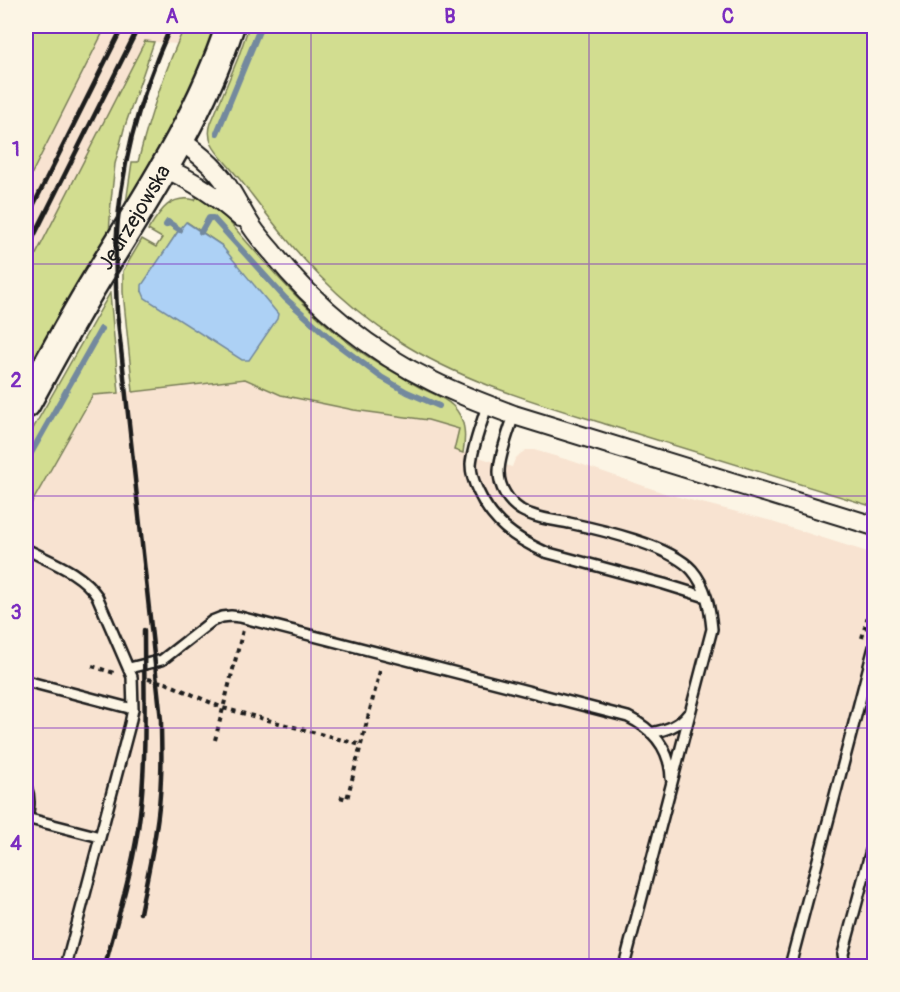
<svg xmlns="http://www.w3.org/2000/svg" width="900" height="992" font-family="Pangolin,sans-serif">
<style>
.built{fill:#f8e3d1}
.green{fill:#d2dd90;stroke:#777c56;stroke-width:1.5;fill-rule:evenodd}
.water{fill:#add1f5;stroke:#73899e;stroke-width:1.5}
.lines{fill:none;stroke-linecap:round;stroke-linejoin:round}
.stream{stroke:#73899e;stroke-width:6}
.lane-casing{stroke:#1c1c1c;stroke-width:14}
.street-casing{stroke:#1c1c1c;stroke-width:22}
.secondary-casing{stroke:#1c1c1c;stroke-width:32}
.path{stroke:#1c1c1c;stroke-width:4;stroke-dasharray:4.5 4.5;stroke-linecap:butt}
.lane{stroke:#fcf5e5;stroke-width:9}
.street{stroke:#fcf5e5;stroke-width:18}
.secondary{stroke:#fcf5e5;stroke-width:27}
.rail{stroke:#1c1c1c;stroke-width:4.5}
.grid{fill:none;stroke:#7b2cbf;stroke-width:1.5;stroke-opacity:0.55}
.labels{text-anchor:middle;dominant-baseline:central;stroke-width:6;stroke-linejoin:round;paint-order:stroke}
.street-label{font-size:21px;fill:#1c1c1c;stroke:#fcf5e5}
.neatline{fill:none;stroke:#7b2cbf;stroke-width:2}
.grid-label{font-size:20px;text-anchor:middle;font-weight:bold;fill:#7b2cbf}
</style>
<rect width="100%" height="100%" fill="#fcf5e5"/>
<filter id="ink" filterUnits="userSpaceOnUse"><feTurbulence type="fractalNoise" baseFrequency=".0167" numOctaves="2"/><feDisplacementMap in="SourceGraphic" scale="12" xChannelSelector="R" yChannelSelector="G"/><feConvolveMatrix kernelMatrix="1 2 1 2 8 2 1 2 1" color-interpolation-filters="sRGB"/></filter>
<g filter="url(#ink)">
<path class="built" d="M 26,26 L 185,26 L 176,44 L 145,41 L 26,274 Z
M 245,379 L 281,395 L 354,410 L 428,420 L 460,429 L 455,450 L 512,467 L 515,459 L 520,454 L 526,450 L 534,450 L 572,461 L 667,494 L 772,521 L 772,522 L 874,554 L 874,966 L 26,966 L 26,513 L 94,395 Z"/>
<path class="green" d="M 26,26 L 106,26 L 26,185 Z
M 185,26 L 216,26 C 203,64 187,101 168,137 C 155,162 139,185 125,210 L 132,162 L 138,162 C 150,115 165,69 185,26 Z
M 249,26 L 874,26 L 874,507 C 785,479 695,452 605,424 C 535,402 461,381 399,341 C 336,300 296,254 252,195 C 245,186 239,178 232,170 C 220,155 204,144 211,123 L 238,58 Z
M 145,41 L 154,42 L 124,129 L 115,164 L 111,201 L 109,236 L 26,379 L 26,274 Z
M 198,195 L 214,204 C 259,256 303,310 358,350 C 378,364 400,376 421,388 C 431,393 444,397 453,406 C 466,419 466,436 463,453 L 454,450 L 459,429 L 428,420 L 354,410 L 281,395 L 245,379 L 133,392 L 123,292 L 123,271 L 142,239 L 156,247 L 162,238 L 148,230 C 160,211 170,194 195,200 ZM 187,222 L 221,245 L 142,291 L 143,285 L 177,233 Z
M 110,293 L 119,393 L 93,395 L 26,513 L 26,441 Z"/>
<path class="water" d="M 186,222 L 221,245 L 278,314 L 277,319 L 249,360 L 242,360 L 145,298 L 142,291 L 142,285 L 177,233 Z"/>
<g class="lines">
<path class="stream" d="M 217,133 L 261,26
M 166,225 L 168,222 L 180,230
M 201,232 L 209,218 L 213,218 L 285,298 L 333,341 L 381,377 L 407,392 L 439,406
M 26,462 L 101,329"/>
<defs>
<path id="lane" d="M 487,405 C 482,424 473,444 471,464 C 471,473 474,483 478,491 C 492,522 514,538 545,552 L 664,584 L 706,597
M 514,415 C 509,431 499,456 499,472 C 499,487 508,502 521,510 C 535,518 553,520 569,523 C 602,530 669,545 692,570 C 706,586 710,608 712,629 L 624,966
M 26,549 C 51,562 81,572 97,596 L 132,677 L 133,709 L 130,724 L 66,966
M 129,668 L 162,660 L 212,621 L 222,617 L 231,616 L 240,617 L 628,717 C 653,729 670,749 671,778
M 26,681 L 133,709
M 651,733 C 666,730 679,726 688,714
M 26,786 C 31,799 29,809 26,821
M 26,818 L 100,837
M 790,966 L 874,647
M 845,966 L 843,954 L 874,839"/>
<path id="street" d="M 180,140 C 194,150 207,160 218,173 C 232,189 240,209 252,227 C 258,236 265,244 272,252 C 315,306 371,352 434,382 C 460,395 487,405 514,415 L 874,526
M 165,168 C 195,182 215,195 240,217"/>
<g id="secondary">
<path id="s1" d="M 26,404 C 49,362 71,321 96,280 C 146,198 200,118 230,26"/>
</g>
</defs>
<use href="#lane" class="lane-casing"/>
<use href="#street" class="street-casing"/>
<use href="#secondary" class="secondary-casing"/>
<path class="path" d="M 862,638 L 874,593
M 92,666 L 114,673
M 148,679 L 166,683 L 223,708 L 361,745
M 215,740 L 243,630
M 340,797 L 347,799 L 381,667"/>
<use href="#lane" class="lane"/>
<use href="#street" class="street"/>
<use href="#secondary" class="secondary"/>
<path class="rail" d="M 26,220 L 123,26
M 26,252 L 139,26
M 140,913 C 149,868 160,822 161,776 C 162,757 161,739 161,720 L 117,312 C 116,291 115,269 116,248 C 119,170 139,96 171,26
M 105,966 C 118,916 134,866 140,814 C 147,753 144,691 144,630"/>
</g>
</g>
<path class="grid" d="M 311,26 L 311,966M 589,26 L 589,966M 26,264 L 874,264M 26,496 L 874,496M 26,728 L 874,728"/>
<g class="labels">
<g class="street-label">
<text stroke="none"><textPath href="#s1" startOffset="216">Jędrzejowska</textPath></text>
</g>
</g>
<rect width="900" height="992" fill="none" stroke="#fcf5e5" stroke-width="66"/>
<rect x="33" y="33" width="834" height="926" class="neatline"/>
<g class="grid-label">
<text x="172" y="23">A</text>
<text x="450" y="23">B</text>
<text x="728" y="23">C</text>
<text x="16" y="156">1</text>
<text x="16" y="387">2</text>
<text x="16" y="619">3</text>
<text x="16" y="850">4</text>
</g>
</svg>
